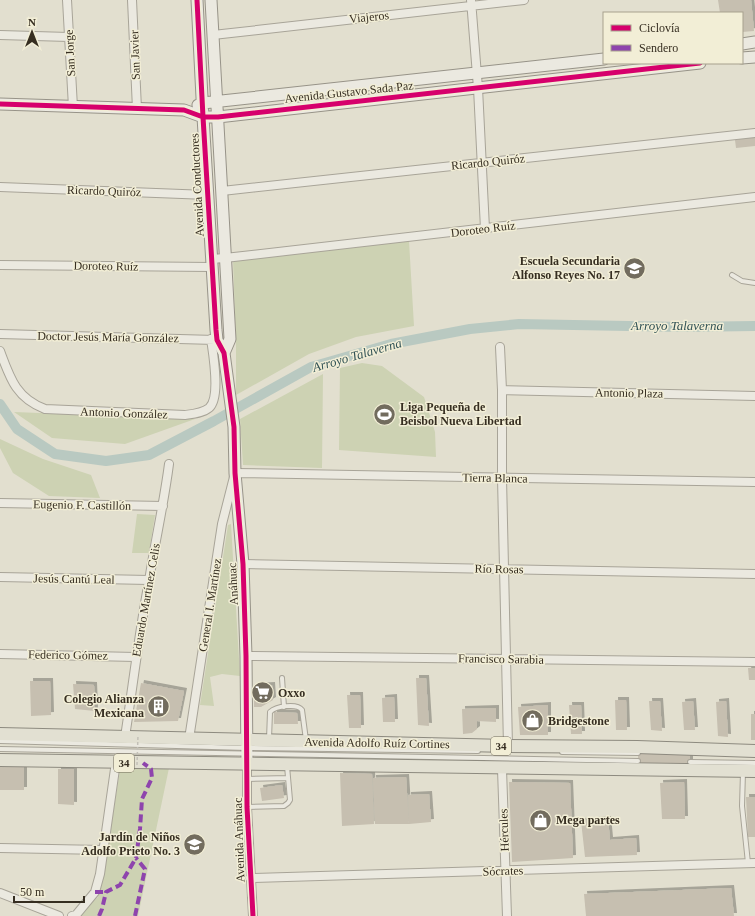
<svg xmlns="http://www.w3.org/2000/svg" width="755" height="916" font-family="'Times New Roman',serif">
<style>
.green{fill:#cdd2b3}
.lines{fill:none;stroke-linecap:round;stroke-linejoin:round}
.canal{stroke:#b9c9c1;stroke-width:10}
.building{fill:#c6bfb0;filter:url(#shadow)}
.lane-casing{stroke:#a8a498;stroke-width:6}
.street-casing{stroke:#a8a498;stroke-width:10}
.secondary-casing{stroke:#979388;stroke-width:13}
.primary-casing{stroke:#8d8a7f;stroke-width:14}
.lane{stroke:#ebe9e0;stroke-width:4}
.street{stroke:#ebe9e0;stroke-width:8}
.secondary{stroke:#ebe9e0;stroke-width:11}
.primary{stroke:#e2e0d2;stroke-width:12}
.path-bridge{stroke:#c3c0b7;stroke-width:1.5;stroke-dasharray:3 2;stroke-linecap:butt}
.quiet{stroke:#8e44ad;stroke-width:4;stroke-dasharray:8 4;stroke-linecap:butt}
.cycleway-casing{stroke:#f2eed6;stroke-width:8}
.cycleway{stroke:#d6006c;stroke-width:5}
.labels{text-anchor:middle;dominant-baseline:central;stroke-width:3;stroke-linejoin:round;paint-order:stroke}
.shield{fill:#f2eed6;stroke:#6e6857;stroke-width:1}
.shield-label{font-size:11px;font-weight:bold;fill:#362e21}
.street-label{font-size:12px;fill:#362e21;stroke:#f2eed6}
.poi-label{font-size:12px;font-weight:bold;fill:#362e21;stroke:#f2eed6;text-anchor:start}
.water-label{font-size:13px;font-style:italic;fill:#315255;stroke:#f2eed6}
</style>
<defs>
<filter id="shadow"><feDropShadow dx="3" dy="-3" stdDeviation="0" flood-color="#0004"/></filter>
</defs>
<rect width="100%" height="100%" fill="#e2dfcf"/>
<path class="green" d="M 409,241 L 414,326 L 356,337 L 309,354 L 236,395 L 236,346 L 233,260 Z
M 362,363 L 382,366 L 424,397 L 435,432 L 436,457 L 339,450 L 340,368 Z
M 323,374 L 322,468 L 243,465 L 240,419 Z
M 14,412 L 195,419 L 125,444 L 52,438 Z
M 0,439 L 43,459 L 91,475 L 100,498 L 49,496 L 13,473 L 0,448 Z
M 137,514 L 155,515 L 149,553 L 132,553 Z
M 231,524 L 240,676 L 222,674 L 210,677 L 214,706 L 200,705 L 228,525 Z
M 121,764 L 150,769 L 169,768 L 138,916 L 77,916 L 98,897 L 107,852 Z"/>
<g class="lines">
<path class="canal" d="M 0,404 L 17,429 L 55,454 L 106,461 L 149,455 L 214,421 L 311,367 L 391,344 L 470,329 L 519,324 L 683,327 L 755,326"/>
</g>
<path class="building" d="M 718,0 L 751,0 L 754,31 L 742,32 L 742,13 L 720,13 Z
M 755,138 L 755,146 L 736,148 L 735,140 Z
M 748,668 L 755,668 L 755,680 L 749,680 Z
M 416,678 L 426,678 L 429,726 L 418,725 Z
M 30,681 L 50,681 L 51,715 L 31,716 Z
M 141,683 L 184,691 L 178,721 L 134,722 Z
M 73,684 L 94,685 L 95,711 L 75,709 Z
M 272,685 L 273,700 L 261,707 L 254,707 L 254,686 Z
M 347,695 L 360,695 L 361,728 L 349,728 Z
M 394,697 L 395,722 L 383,722 L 382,698 Z
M 615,700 L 626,700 L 627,730 L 616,730 Z
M 649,701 L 660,701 L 662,731 L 651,730 Z
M 693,701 L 695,730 L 684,730 L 682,702 Z
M 726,701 L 728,737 L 718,736 L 716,702 Z
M 548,705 L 548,735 L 520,735 L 518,707 Z
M 569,705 L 581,705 L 582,734 L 571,734 Z
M 496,708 L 496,722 L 477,721 L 477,729 L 472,733 L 463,734 L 462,709 Z
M 274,712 L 297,713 L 298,724 L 274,724 Z
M 751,714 L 755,714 L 755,740 L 751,740 Z
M 638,751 L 690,752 L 690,764 L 638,764 Z
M 0,767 L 24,767 L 24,790 L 0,790 Z
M 58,769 L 74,769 L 74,805 L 58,804 Z
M 340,773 L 372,774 L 374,824 L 342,826 Z
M 406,777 L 409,824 L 375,824 L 373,778 Z
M 509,782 L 570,783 L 573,858 L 512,862 Z
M 684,782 L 685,819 L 662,819 L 660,783 Z
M 282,785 L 284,798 L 262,801 L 260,788 Z
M 429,794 L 431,822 L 409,824 L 408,795 Z
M 746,797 L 755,797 L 755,837 L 748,837 Z
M 608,819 L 610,840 L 636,838 L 637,855 L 585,857 L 581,821 Z
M 731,888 L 734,916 L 586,916 L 584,894 Z"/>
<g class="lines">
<defs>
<path id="lane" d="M 732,275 L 742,281 L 755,283
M 282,678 L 284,707
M 269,739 L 270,712 C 276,706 297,703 302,710 L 306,740
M 0,741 L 247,748 L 478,751
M 0,749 L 638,761
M 562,752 L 638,753
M 690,762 L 755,763
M 743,772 L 742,806 L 748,863
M 247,779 L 288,778
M 247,807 L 284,806 L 288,803 L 290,800 L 287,766"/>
<path id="street" d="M 67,0 L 73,107
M 132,0 L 137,109
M 471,0 L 478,88 L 485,229
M 0,35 L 69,37
M 213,35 L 524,0
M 0,187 L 208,195
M 222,191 L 755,133
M 211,259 L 225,258 L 755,197
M 0,265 L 212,267
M 0,334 L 215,340
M 500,347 L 502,390 L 502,478 L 508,746
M 0,351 C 10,378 16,398 45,409 L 185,415 C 193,414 203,413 209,408 C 221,398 213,353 211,339
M 502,390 L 755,396
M 0,503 L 163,506
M 243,564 L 755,574
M 0,577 L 149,580
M 0,654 L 136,657
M 246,656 L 755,662
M 125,737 C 133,685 139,633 149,581 C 155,542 164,503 169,464
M 189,739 L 222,524 L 235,473 L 755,482
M 247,764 L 247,807 L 253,916
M 502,769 L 507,916
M 0,848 L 103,850
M 250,878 L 755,863
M 0,893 L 59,916
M 72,916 L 76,915 L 95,892 L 100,874 L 116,762"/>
<path id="secondary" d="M 197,0 L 203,117 L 216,330 L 217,340 L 224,353 L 234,427 L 235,473 L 243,564 L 246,656 L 247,764
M 211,0 L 230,339 L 224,353
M 742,44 L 755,42
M 742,58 L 755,57
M 0,104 L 184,110 L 203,117 L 218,117 L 700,63
M 198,105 L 203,103 L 604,59"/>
<path id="primary" d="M 0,734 L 508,746 L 637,747 L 755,751
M 0,760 L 755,771"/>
</defs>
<use href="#lane" class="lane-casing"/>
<use href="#street" class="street-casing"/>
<use href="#secondary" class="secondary-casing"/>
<use href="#primary" class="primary-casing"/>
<use href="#lane" class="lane"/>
<use href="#street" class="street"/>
<use href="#secondary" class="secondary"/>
<use href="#primary" class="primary"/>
<path class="path-bridge" d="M 137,765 L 138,735"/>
<path class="quiet" d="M 95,892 L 106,892
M 99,916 L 102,909 L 106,892 L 120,885 L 136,858 L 140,829 L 142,799 L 152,778 L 151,769 L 143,763
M 135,916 L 145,869 L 136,858"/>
<defs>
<path id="cycleway" d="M 197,0 L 203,117 L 216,330 L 217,340 L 224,353 L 234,427 L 235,473 L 243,564 L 246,656 L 247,807 L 253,916
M 0,104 L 184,110 L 203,117 L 218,117 L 700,63"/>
</defs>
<use href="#cycleway" class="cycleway-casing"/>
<use href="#cycleway" class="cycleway"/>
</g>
<defs>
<symbol id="school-disc" viewBox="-11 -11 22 22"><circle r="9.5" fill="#726c5e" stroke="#f2eed6"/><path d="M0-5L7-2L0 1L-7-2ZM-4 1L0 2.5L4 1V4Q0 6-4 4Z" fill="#fff"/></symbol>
<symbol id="stadium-disc" viewBox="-11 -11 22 22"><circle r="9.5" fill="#726c5e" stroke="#f2eed6"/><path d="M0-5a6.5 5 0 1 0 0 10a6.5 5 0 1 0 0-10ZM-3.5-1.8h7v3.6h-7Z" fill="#fff"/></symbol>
<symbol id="supermarket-disc" viewBox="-11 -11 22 22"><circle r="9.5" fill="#726c5e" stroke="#f2eed6"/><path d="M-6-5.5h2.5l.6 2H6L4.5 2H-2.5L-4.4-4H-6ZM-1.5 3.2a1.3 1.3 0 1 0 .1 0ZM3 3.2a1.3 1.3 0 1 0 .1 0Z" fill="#fff"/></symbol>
<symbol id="building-disc" viewBox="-11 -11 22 22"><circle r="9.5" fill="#726c5e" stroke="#f2eed6"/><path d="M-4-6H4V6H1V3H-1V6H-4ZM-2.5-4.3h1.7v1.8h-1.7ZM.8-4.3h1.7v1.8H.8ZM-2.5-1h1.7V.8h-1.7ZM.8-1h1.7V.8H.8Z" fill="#fff"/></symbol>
<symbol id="shop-disc" viewBox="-11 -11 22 22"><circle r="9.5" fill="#726c5e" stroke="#f2eed6"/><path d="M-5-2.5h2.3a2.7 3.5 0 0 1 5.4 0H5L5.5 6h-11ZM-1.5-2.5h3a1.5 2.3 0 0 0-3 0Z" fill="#fff"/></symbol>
</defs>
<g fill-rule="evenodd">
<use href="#school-disc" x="622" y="256" width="25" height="25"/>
<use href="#stadium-disc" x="372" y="402" width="25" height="25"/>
<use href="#supermarket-disc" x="250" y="680" width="25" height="25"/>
<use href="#building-disc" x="146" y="694" width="25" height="25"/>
<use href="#shop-disc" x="520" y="708" width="25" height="25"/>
<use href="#shop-disc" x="528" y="808" width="25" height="25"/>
<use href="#school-disc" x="182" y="832" width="25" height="25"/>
</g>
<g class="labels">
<g class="shield">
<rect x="491" y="737" width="20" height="18" rx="3"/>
<rect x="114" y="754" width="20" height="18" rx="3"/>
</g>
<g class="shield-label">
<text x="501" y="746">34</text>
<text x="124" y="763">34</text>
</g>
<g class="street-label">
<text transform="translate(369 17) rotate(-6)">Viajeros</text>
<text transform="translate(70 53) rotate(-93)">San Jorge</text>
<text transform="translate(135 55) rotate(-92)">San Javier</text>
<text transform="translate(349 92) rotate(-6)">Avenida Gustavo Sada Paz</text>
<text transform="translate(488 162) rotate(-6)">Ricardo Quiróz</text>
<text transform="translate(197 185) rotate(-93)">Avenida Conductores</text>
<text transform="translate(104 191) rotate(2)">Ricardo Quiróz</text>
<text transform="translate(483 229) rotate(-7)">Doroteo Ruíz</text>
<text transform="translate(106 266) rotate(1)">Doroteo Ruíz</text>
<text transform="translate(108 337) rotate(1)">Doctor Jesús María González</text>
<text transform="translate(629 393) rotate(1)">Antonio Plaza</text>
<text transform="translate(124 413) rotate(2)">Antonio González</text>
<text transform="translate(495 478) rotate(1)">Tierra Blanca</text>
<text transform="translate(82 505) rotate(1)">Eugenio F. Castillón</text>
<text transform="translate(499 569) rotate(1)">Río Rosas</text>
<text transform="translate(74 579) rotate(1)">Jesús Cantú Leal</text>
<text transform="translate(233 584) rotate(-93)">Anáhuac</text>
<text transform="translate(146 600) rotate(-80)">Eduardo Martínez Celis</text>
<text transform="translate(210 605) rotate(-81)">General I. Martínez</text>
<text transform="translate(68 655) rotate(1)">Federico Gómez</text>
<text transform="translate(501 659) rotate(1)">Francisco Sarabia</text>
<text transform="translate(377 743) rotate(1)">Avenida Adolfo Ruíz Cortines</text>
<text transform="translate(504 830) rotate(-92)">Hércules</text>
<text transform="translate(239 840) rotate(-92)">Avenida Anáhuac</text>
<text transform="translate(503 871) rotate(-2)">Sócrates</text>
</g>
<g class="poi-label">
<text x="620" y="261" text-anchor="end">Escuela Secundaria<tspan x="620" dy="14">Alfonso Reyes No. 17</tspan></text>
<text x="400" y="407">Liga Pequeña de<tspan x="400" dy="14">Beisbol Nueva Libertad</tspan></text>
<text x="278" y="693">Oxxo</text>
<text x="144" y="699" text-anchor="end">Colegio Alianza<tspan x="144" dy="14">Mexicana</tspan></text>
<text x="548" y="721">Bridgestone</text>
<text x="556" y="820">Mega partes</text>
<text x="180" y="837" text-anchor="end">Jardín de Niños<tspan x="180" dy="14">Adolfo Prieto No. 3</tspan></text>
</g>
<g class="water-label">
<text x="677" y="325">Arroyo Talaverna</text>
<text transform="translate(357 355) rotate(-16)">Arroyo Talaverna</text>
</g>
</g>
<rect x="603" y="12" width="140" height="52" fill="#f2eed6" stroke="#a7a18e"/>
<rect x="611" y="25" width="20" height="6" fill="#d6006c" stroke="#a7a18e"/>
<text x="639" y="32" font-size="12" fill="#362e21">Ciclovía</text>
<rect x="611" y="45" width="20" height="6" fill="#8e44ad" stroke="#a7a18e"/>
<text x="639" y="52" font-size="12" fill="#362e21">Sendero</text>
<g transform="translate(32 32)" stroke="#f2eed6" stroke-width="3" paint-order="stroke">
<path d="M0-3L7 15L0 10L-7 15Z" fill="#362e21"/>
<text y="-6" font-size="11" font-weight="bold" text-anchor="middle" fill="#362e21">N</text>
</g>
<path d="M14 896v6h70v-6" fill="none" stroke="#362e21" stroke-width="2"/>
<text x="20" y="896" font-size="12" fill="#362e21" stroke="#f2eed6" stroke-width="3" paint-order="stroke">50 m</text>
</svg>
